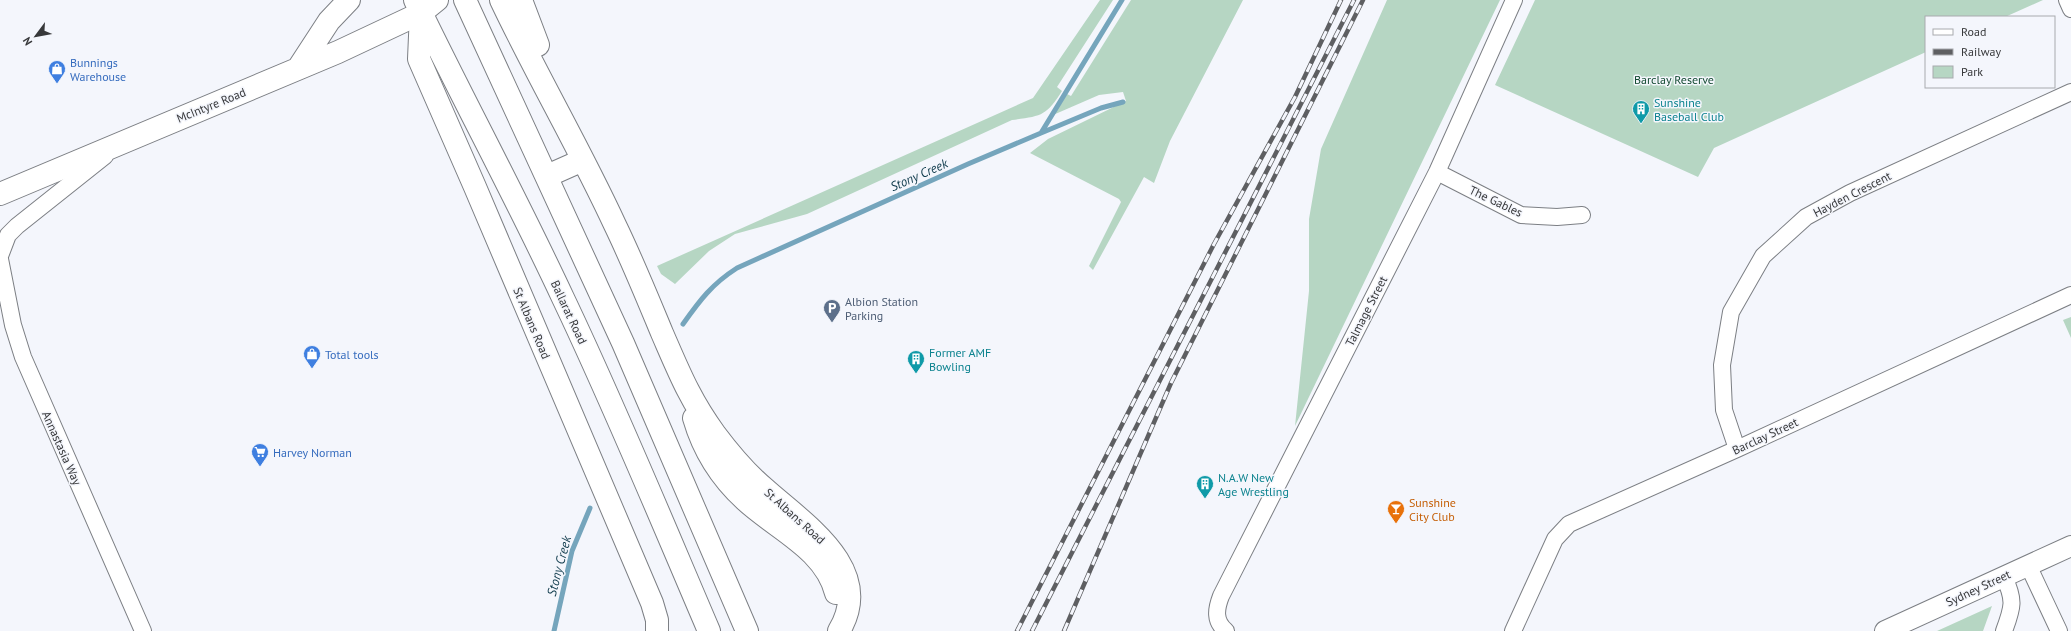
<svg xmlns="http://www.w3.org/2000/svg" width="2071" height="631" font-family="'PT Sans',sans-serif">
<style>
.green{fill:#b6d6c3}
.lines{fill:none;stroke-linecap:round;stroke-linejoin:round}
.stream{stroke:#75a5bc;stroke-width:5}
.minor-casing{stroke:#7c7f84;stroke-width:18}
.tertiary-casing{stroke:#7c7f84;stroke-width:22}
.secondary-casing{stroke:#7c7f84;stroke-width:24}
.primary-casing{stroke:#7c7f84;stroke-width:24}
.trunk-casing{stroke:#7c7f84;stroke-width:24}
.minor{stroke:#fff;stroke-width:16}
.tertiary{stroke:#fff;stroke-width:20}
.secondary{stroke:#fff;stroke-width:22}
.primary{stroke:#fff;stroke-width:22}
.trunk{stroke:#fff;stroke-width:22}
.rail-casing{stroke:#5e5f62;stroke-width:4.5}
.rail{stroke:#f4f6fc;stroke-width:3;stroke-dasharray:9;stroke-linecap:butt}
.labels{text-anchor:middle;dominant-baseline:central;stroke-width:3;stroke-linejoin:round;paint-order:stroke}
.shop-label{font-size:12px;fill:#366cbe;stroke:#f4f6fc;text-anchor:start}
.park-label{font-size:12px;fill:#124a31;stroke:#f4f6fc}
.culture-label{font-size:12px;fill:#0d838f;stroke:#f4f6fc;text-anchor:start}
.street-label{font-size:12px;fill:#37383a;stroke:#f4f6fc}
.service-label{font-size:12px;fill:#4e5e75;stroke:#f4f6fc;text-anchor:start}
.food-label{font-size:12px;fill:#c56008;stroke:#f4f6fc;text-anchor:start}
.water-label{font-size:13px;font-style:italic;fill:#113c4d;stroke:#f4f6fc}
</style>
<rect width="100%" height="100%" fill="#f4f6fc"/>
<path class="green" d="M 1100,0 L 1113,0 L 1057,87 L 1062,91 C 1046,116 1042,116 1012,120 L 807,214 L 735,234 L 709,251 L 675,284 L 661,274 L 657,266 L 1033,98 Z
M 1131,0 L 1243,0 L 1170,141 L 1154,183 L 1144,177 L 1093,270 L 1089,266 L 1121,202 L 1119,199 L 1030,153 L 1048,139 L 1126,101 L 1123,92 L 1099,95 L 1053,115 L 1067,94 L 1071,96 Z
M 1387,0 L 1500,0 L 1295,426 L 1309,291 L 1309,219 L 1321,149 Z
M 1535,0 L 2043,0 L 2005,17 L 1926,17 L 1926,52 L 1714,148 L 1698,177 L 1495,85 Z
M 2071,317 L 2071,338 L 2063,320 Z
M 1992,606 L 1983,631 L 1937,631 Z"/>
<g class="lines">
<path class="stream" d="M 1041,133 L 1101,108 L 1123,102
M 683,324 C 700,300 712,284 737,268 L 968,164 L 1041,133 L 1122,0
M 554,631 L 572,551 L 590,508"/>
<defs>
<path id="minor" d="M 2067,0 L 2071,9
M 1437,172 L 1521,215 L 1557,217 L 1582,215
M 0,256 L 8,235 L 17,226 L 105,156
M 0,259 L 13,325 L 23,357 L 143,631
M 1737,449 L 1724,410 L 1722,365 L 1731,312 L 1763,256 L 1806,217 L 1850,193 L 2071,92
M 2028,565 L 2059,631
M 1226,631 C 1214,621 1216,609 1221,596 L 1437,172 L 1514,0
M 1513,631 L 1555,539 L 1569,524 L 1737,449 L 2071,295
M 2004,631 C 2013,607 2015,600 2004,577"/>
<path id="tertiary" d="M 1885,631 L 2071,546"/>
<path id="secondary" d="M 501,0 C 537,76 580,149 615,225 C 632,260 647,297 662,333 C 679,372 690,400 715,434 C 730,454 746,473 765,489 C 804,524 876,569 839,631
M 521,0 L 538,45
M 421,13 L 419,59 L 475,187 L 652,603 L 657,620 L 657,631
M 547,176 L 583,160
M 694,418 C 703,449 721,478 745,500 C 776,529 825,549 836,593"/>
<path id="primary" d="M 299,67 L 329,21 L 349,0
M 0,194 L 338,52 L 421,13 L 437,0"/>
<path id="trunk" d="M 415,0 C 463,100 516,197 563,298 C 615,407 661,519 709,631
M 465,0 L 623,343 L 747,631"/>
</defs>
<use href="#minor" class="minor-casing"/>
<use href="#tertiary" class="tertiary-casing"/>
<use href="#secondary" class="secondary-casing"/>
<use href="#primary" class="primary-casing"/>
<use href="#trunk" class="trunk-casing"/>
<use href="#minor" class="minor"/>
<use href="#tertiary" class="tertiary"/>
<use href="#secondary" class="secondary"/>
<use href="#primary" class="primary"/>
<use href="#trunk" class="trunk"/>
<defs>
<path id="rail" d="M 1017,631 L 1214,244 L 1295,97 L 1341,0
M 1032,631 L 1354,0
M 1064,631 L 1171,383 L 1363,0"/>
</defs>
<use href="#rail" class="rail-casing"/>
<use href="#rail" class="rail"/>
</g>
<defs>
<symbol id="shop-pin" viewBox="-11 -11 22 30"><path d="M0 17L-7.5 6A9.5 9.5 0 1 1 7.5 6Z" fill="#3f7fe0" stroke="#f4f6fc"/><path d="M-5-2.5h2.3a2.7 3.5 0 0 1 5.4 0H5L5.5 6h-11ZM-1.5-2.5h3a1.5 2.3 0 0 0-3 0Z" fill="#fff"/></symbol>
<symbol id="building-pin" viewBox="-11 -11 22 30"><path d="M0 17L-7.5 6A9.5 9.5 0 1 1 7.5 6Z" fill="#0f9aa8" stroke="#f4f6fc"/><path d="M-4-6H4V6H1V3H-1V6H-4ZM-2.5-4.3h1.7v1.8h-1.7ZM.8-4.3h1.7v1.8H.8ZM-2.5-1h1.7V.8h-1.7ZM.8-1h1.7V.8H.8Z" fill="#fff"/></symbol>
<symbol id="parking-pin" viewBox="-11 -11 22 30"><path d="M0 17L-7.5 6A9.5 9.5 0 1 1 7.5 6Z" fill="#5c6f8a" stroke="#f4f6fc"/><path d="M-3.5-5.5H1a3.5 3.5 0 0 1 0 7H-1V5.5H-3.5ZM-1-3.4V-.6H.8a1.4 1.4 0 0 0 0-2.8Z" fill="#fff"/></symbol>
<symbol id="supermarket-pin" viewBox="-11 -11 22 30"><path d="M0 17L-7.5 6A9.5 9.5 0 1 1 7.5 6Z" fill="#3f7fe0" stroke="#f4f6fc"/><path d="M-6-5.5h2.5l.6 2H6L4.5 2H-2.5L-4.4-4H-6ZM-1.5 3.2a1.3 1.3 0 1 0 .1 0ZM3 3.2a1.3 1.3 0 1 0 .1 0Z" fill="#fff"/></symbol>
<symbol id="bar-pin" viewBox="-11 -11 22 30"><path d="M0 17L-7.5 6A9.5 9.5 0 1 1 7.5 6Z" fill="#e8710a" stroke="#f4f6fc"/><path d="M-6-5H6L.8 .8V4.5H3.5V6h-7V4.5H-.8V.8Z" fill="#fff"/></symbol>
</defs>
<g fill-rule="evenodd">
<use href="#shop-pin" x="47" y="59" width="20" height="27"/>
<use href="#building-pin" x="1631" y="99" width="20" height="27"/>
<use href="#parking-pin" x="822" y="298" width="20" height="27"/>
<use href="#shop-pin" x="302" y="344" width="20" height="27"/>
<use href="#building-pin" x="906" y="349" width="20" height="27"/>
<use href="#supermarket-pin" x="250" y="442" width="20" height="27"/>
<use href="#building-pin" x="1195" y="474" width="20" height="27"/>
<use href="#bar-pin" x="1386" y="499" width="20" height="27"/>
</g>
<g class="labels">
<g class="shop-label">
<text x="70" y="62">Bunnings<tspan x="70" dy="14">Warehouse</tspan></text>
<text x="325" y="354">Total tools</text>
<text x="273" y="452">Harvey Norman</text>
</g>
<g class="park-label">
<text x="1674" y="79">Barclay Reserve</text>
</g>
<g class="culture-label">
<text x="1654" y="102">Sunshine<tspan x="1654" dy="14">Baseball Club</tspan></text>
<text x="929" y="352">Former AMF<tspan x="929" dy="14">Bowling</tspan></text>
<text x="1218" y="477">N.A.W New<tspan x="1218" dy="14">Age Wrestling</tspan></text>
</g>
<g class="street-label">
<text transform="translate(211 105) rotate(-22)">McIntyre Road</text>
<text transform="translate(1852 194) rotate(-27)">Hayden Crescent</text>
<text transform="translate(1496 201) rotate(25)">The Gables</text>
<text transform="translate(1366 311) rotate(-63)">Talmage Street</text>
<text transform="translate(569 312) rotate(65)">Ballarat Road</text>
<text transform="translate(532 323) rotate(67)">St Albans Road</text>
<text transform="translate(1765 436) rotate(-25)">Barclay Street</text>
<text transform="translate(62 448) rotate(66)">Annastasia Way</text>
<text transform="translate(795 516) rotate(42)">St Albans Road</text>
<text transform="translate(1978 588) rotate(-25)">Sydney Street</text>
</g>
<g class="service-label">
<text x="845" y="301">Albion Station<tspan x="845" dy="14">Parking</tspan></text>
</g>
<g class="food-label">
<text x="1409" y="502">Sunshine<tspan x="1409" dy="14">City Club</tspan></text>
</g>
<g class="water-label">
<text transform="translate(919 175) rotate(-24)">Stony Creek</text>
<text transform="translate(559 566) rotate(-75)">Stony Creek</text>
</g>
</g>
<rect x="1925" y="16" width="130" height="72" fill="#f4f6fc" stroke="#a8aaae"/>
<rect x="1933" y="29" width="20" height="6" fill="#ffffff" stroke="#a8aaae"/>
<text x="1961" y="36" font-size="12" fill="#37383a">Road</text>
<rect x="1933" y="49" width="20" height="6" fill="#5e5f62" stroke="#a8aaae"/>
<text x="1961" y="56" font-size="12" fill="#37383a">Railway</text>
<rect x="1933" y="66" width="20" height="12" fill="#b6d6c3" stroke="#a8aaae"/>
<text x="1961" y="76" font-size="12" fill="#37383a">Park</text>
<g transform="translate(36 36) rotate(238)" stroke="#f4f6fc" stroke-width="3" paint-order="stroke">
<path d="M0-3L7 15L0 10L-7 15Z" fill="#37383a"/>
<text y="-6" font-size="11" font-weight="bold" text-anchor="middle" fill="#37383a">N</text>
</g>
</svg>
